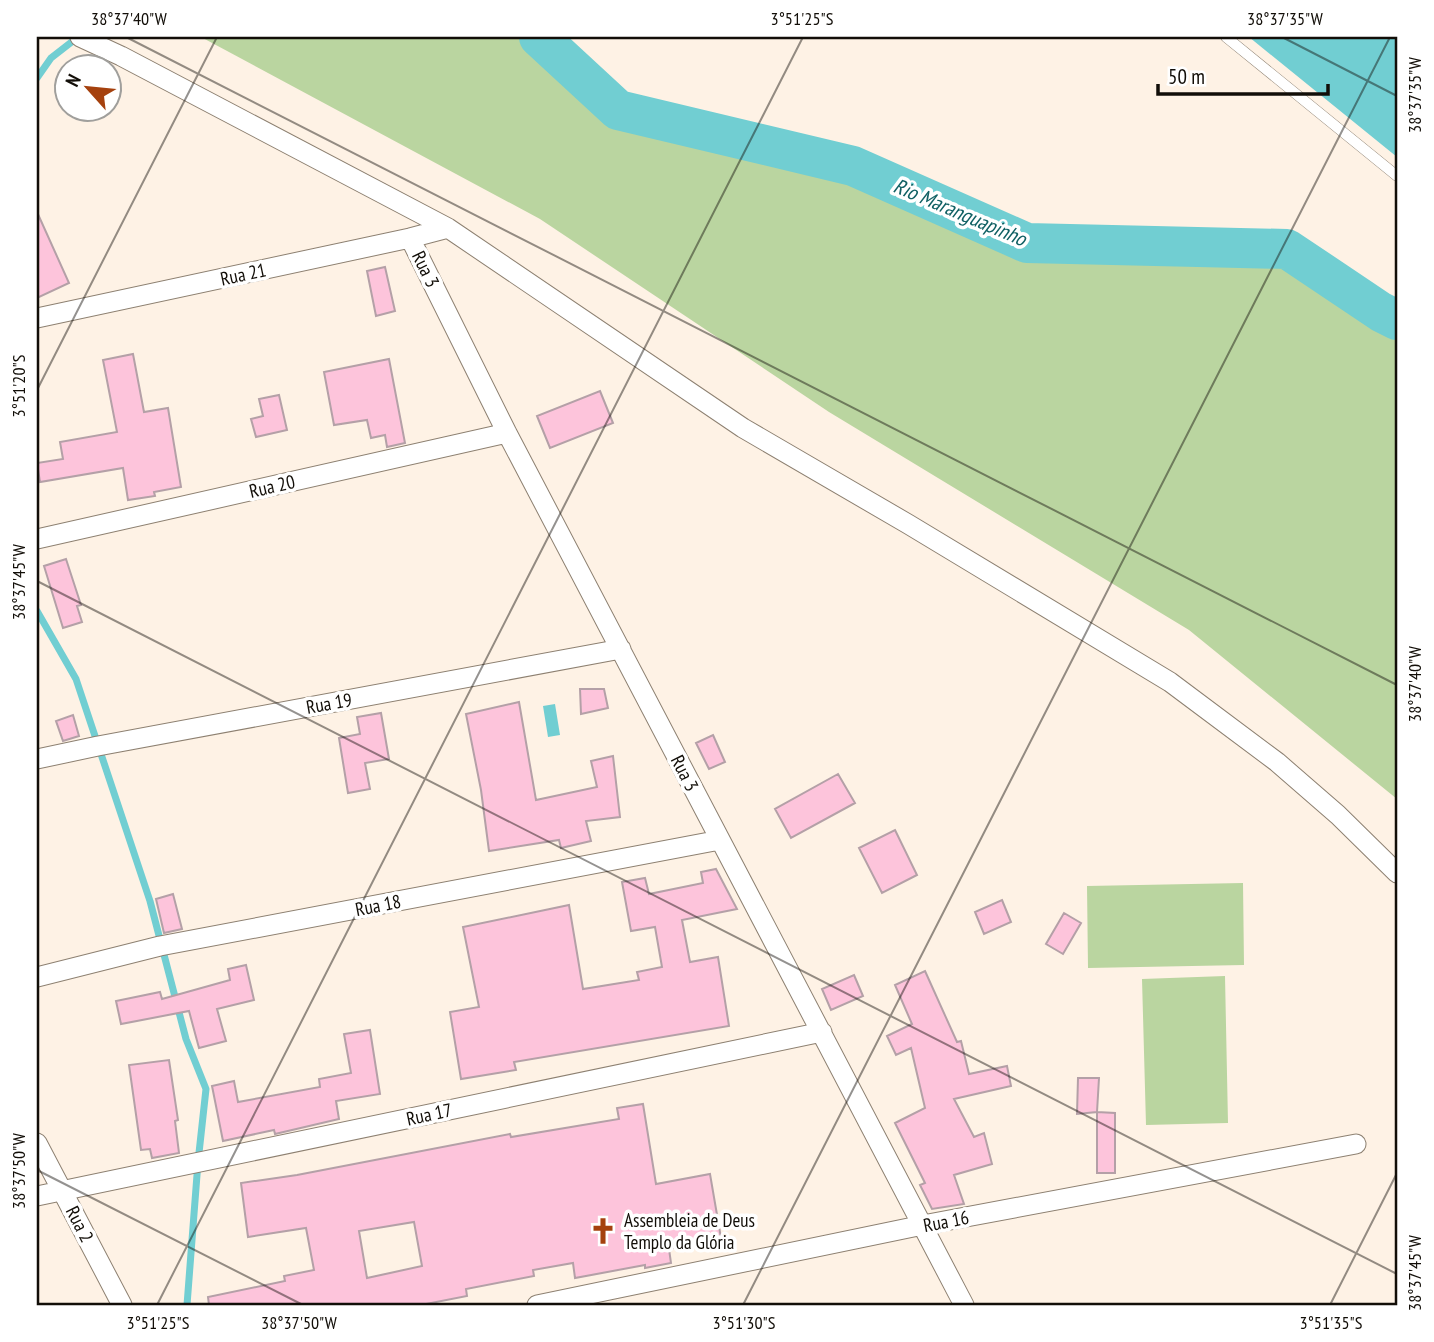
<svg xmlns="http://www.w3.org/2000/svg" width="1434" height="1342" font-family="'PT Sans Narrow',sans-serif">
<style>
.green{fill:#bad5a0}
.water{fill:#71ced2}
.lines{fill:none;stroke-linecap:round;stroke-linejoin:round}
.stream{stroke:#71ced2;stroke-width:7}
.river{stroke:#71ced2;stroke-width:40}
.building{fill:#fdc4db;stroke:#b4a0a7;stroke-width:2;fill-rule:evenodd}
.lane-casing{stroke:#8d8071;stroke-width:11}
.street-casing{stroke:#8d8071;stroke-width:21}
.lane{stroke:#fff;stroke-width:10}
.street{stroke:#fff;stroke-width:19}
.ticks{fill:none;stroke:#120e08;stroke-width:2;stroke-opacity:0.45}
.labels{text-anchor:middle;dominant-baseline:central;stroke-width:7;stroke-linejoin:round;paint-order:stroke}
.street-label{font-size:19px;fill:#120e08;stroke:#fff}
.poi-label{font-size:19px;fill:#120e08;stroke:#fff;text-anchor:start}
.water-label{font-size:21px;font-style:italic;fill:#116164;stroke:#fff}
.neatline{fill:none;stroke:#120e08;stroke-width:2.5}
.ticks-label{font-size:18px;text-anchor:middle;fill:#120e08}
</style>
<rect width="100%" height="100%" fill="#fef2e5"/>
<path class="green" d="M 201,37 L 539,37 L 618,110 L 853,166 L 1027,243 L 1287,249 L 1381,312 L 1397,320 L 1397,799 L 1189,630 L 829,412 L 540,219 Z
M 1243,883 L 1244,965 L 1088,968 L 1087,886 Z
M 1225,976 L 1228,1123 L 1146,1125 L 1142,979 Z"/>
<path class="water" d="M 1249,37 L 1397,37 L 1397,157 Z
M 555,704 L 560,735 L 548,737 L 543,706 Z"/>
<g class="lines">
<path class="stream" d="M 37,78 L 51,58 L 78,37
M 37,611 L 76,679 L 150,901 L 186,1039 L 206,1089 L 198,1162 L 187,1305"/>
<path class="river" d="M 539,37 L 618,110 L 853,166 L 1027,243 L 1287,249 L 1381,312 L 1397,320"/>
</g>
<path class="building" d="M 37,212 L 69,283 L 37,298 Z
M 385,267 L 395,311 L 376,316 L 367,271 Z
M 133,354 L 144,412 L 168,408 L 181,487 L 154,492 L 155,496 L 128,500 L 123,468 L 40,482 L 37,463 L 63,459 L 60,442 L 117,432 L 103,360 Z
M 389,359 L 405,443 L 387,447 L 385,435 L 371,438 L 367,420 L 334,425 L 324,372 Z
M 600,391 L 613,423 L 550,448 L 537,416 Z
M 279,395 L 287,430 L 256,437 L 251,419 L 263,416 L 259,399 Z
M 66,559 L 81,605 L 77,606 L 82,622 L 63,628 L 44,566 Z
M 580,689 L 604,689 L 608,708 L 581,714 Z
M 519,702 L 536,800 L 597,787 L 591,761 L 613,756 L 620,817 L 586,821 L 591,841 L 561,848 L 559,840 L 489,851 L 481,790 L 466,714 Z
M 381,713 L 389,759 L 365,763 L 370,789 L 348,793 L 339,738 L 360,734 L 357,717 Z
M 73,715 L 79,736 L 63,741 L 56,721 Z
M 713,735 L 725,762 L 709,769 L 696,743 Z
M 838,774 L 855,803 L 791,838 L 775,809 Z
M 895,830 L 917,875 L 882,893 L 859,848 Z
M 716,869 L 737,909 L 682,920 L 690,962 L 718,957 L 729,1026 L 514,1062 L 516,1070 L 461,1079 L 450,1012 L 479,1007 L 463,927 L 569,905 L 583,989 L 639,980 L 637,972 L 662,967 L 655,927 L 631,931 L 622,882 L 645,878 L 649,894 L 703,883 L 701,872 Z
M 173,894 L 182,929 L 164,933 L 156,899 Z
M 1002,900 L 1011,922 L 984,934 L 975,912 Z
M 1064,913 L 1081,923 L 1063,954 L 1046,944 Z
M 246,965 L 254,1000 L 217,1009 L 226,1041 L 199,1048 L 189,1011 L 121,1024 L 116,1001 L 160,992 L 162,999 L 230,980 L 228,969 Z
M 925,971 L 957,1042 L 961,1041 L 969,1074 L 1007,1066 L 1011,1086 L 954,1099 L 974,1137 L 984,1133 L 992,1164 L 954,1175 L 964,1204 L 932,1209 L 920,1185 L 925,1183 L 895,1123 L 925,1108 L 911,1048 L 896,1055 L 887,1036 L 912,1024 L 895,985 Z
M 854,975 L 863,996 L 831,1010 L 822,989 Z
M 370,1030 L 380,1094 L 336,1101 L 339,1119 L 275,1134 L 274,1130 L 223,1141 L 212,1086 L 234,1081 L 238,1102 L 320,1087 L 319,1079 L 351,1073 L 344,1034 Z
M 169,1060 L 178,1120 L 175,1121 L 179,1153 L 152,1158 L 150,1149 L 141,1150 L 129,1065 Z
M 1078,1078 L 1099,1078 L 1097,1112 L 1077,1114 Z
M 643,1104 L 656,1184 L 710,1174 L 721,1238 L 669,1249 L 671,1263 L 645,1268 L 645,1265 L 575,1278 L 573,1263 L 533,1270 L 534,1276 L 466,1289 L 467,1296 L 421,1305 L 209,1305 L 208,1297 L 285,1281 L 284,1276 L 314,1270 L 306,1228 L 248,1237 L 241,1183 L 297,1175 L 510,1134 L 511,1137 L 619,1119 L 617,1108 ZM 414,1222 L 422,1266 L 367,1278 L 359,1231 Z
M 1097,1112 L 1115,1113 L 1115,1173 L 1097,1173 Z"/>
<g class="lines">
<defs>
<path id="lane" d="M 1226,37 L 1397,176"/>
<path id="street" d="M 80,37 L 121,56 L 448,228 L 743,428 L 908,524 L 1170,682 L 1277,762 L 1338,815 L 1397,873
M 410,238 L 507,433 L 964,1305
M 37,318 L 410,238 L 448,228
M 37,539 L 507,433
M 37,759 L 98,746 L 621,649
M 37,977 L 160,946 L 720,840
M 37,1143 L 122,1305
M 37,1196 L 822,1032
M 537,1305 L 923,1225 L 1356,1144"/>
</defs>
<use href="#lane" class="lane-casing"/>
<use href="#street" class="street-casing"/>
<use href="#lane" class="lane"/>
<use href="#street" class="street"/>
</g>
<path class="ticks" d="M 126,37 L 1397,685M 1282,37 L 1397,96M 37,390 L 217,37M 37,581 L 1397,1274M 37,1170 L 303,1305M 157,1305 L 803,37M 743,1305 L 1390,37M 1330,1305 L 1397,1173"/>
<defs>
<symbol id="church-bare" viewBox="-9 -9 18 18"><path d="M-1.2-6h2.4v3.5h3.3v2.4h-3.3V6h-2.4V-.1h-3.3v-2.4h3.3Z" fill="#a5410e" stroke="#fff" stroke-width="2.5" paint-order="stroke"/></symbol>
</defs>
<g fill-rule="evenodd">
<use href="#church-bare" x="584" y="1212" width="38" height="38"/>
</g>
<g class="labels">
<g class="street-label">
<text transform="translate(426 269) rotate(64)">Rua 3</text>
<text transform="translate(243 274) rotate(-12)">Rua 21</text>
<text transform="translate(272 486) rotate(-13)">Rua 20</text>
<text transform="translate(329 703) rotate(-10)">Rua 19</text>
<text transform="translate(685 773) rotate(63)">Rua 3</text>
<text transform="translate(378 905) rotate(-11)">Rua 18</text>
<text transform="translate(429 1114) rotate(-12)">Rua 17</text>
<text transform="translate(946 1221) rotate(-11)">Rua 16</text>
<text transform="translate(80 1224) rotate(63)">Rua 2</text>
</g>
<g class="poi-label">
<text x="624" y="1220">Assembleia de Deus<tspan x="624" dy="22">Templo da Glória</tspan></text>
</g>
<g class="water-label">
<text transform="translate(960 212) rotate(23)">Rio Maranguapinho</text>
</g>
</g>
<rect width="1434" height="1342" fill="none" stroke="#ffffff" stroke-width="77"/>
<g transform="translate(88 88) rotate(297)"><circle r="33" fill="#ffffff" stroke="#a09f9c" stroke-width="2"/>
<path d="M0-5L12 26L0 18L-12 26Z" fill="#a5410e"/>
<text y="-10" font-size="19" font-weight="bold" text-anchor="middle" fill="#120e08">N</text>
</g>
<path d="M1158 84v10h170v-10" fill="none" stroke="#120e08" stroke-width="3.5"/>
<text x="1168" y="84" font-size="21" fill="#120e08" stroke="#ffffff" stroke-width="5" paint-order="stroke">50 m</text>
<rect x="38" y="38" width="1358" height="1266" class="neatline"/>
<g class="ticks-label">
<text x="129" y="25">38°37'40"W</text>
<text x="802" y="25">3°51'25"S</text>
<text x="1285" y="25">38°37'35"W</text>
<text transform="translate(1415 95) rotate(-90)" y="6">38°37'35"W</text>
<text transform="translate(19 386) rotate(-90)" y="6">3°51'20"S</text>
<text transform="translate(19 582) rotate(-90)" y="6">38°37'45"W</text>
<text transform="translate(1415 684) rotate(-90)" y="6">38°37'40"W</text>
<text transform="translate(19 1171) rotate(-90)" y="6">38°37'50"W</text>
<text transform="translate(1415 1273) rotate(-90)" y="6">38°37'45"W</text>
<text x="158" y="1329">3°51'25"S</text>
<text x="299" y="1329">38°37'50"W</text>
<text x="744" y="1329">3°51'30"S</text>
<text x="1331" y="1329">3°51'35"S</text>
</g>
</svg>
